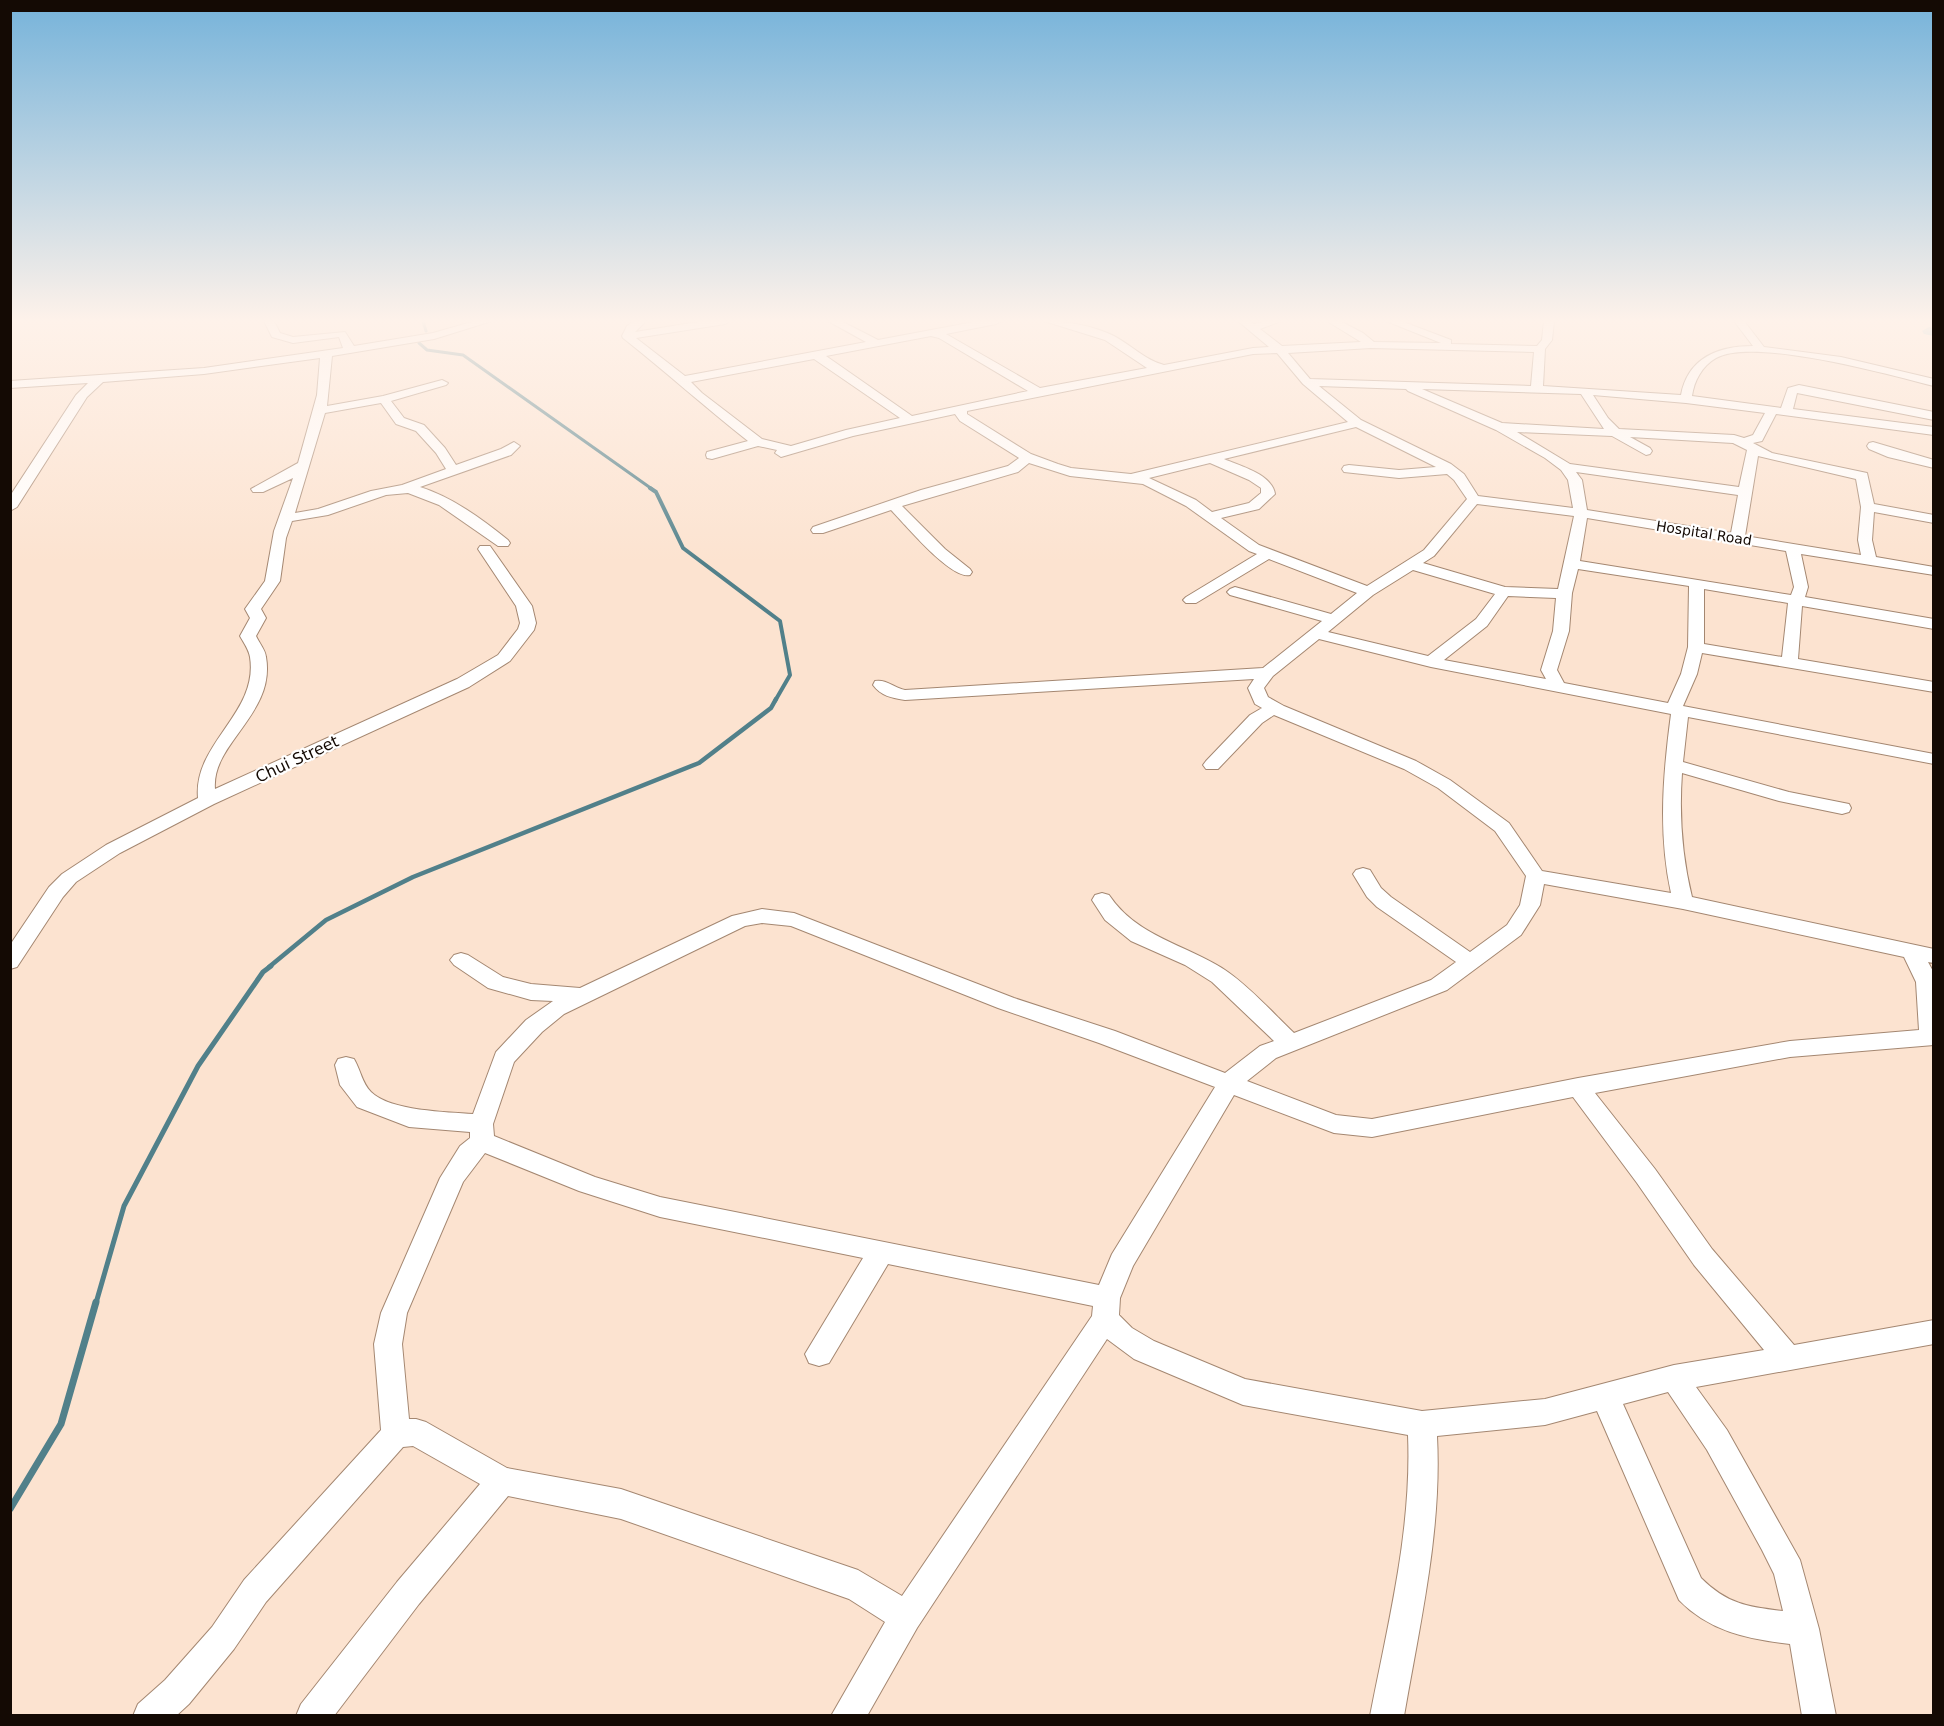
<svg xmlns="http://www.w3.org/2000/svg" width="1944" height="1726" font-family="'DejaVu Sans',sans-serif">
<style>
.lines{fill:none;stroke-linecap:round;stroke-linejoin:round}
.stream-far4{stroke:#51808a;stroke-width:3}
.stream-far3{stroke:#51808a;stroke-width:4}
.stream-far2{stroke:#51808a;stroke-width:4.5}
.stream-far1{stroke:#51808a;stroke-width:5}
.stream{stroke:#51808a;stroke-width:7}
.river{fill:#6bb2c4;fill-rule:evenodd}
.minor-casing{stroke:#a48771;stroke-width:2}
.minor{fill:#fff;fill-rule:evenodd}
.labels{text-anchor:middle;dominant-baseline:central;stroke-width:4.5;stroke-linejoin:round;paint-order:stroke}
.far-street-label{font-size:14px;fill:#140a04;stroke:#fff}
.street-label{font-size:16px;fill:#140a04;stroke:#fff}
</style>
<rect width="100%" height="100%" fill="#fce3d0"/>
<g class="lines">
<path class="stream-far4" d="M 423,321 L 426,331
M 419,343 L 427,350 L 463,355 L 652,489"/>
<path class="stream-far3" d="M 650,488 L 656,492 L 683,548 L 780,621 L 790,675 L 775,701"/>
<path class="stream-far2" d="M 269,967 L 326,920 L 413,877 L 699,763 L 771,708 L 776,699"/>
<path class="stream-far1" d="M 96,1303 L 124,1206 L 198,1066 L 263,972 L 271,966"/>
<path class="stream" d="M 10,1509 L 61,1424 L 96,1302"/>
<path class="river" d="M 1929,327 L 1934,328 L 1934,336 L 1924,334 L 1922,331 Z"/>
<defs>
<path id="minor" d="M 264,321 L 274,321 L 280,333 L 293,337 L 345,332 L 354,346 L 433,333 L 475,321 L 492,321 L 434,339 L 332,356 L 327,406 L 383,396 L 442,380 L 448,383 L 446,385 L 391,401 L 404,418 L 424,425 L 445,448 L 456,465 L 501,449 L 514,442 L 520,446 L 511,455 L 420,487 C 452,497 482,519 508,540 L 510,543 L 508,546 L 498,546 L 439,505 L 408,493 L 386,495 L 328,515 L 292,521 L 286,538 L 280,581 L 261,609 L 266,618 L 256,636 C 259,643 265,649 266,657 C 276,714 211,743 215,789 L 457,679 L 498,655 L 518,629 L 520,623 L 516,606 L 478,549 L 480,546 L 490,546 L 532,606 L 536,623 L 534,630 L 510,661 L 469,687 L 214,804 L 120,853 L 76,882 L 63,897 L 17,967 L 10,969 L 10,945 L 49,887 L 62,874 L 106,845 L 198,798 C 193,743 259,713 250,657 C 249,650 244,643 240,636 L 250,618 L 245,609 L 265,581 L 274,531 L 293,478 L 263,492 L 253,492 L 251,489 L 298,463 L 317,395 L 320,358 L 204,374 L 103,382 L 87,397 L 17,507 L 10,511 L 10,496 L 76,395 L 88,383 L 10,388 L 10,381 L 204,368 L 343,348 L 339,337 L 293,343 L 272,337 ZM 381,403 L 396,424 L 416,431 L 436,453 L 446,469 L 402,485 L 371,491 L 318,509 L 295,513 L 325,413 Z
M 634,321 L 646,321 L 635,332 L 704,321 L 730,321 L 725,324 L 636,338 L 685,376 L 866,342 L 828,321 L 841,321 L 878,340 L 979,321 L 1001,321 L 996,324 L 946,334 L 1040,388 L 1147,368 L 1105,340 L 1044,321 C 1066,321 1094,326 1114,336 C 1131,345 1145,360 1164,365 L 1253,348 L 1269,347 L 1238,321 L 1250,321 L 1254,324 L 1265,321 L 1281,321 L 1260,329 L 1282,346 L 1361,342 L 1327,321 L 1340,321 L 1363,333 L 1374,342 L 1441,343 L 1386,321 L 1401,321 L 1451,340 L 1451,344 L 1537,346 L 1542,340 L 1544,321 L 1554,321 L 1552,340 L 1545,349 L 1543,386 L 1681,395 C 1688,358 1718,346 1753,346 L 1734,321 L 1744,321 L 1764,347 L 1841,357 L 1934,379 L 1934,386 C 1890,375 1754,337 1716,358 C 1702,366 1694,381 1692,396 L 1781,408 L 1788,388 L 1799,385 L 1934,412 L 1934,420 L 1797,393 L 1793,409 L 1934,427 L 1934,435 L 1776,414 L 1762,441 L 1753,443 L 1772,453 L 1867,473 L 1874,504 L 1934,515 L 1934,523 L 1874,512 L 1872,540 L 1876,557 L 1934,567 L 1934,575 L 1801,554 L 1808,587 L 1805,597 L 1934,619 L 1934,629 L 1802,606 L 1798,659 L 1934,682 L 1934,692 L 1702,653 L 1697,674 L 1683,706 L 1934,754 L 1934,764 L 1688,717 L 1683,762 L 1789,792 L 1849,804 L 1851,808 L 1849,812 L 1842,814 L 1779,801 L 1682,773 C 1679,815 1682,856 1692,897 L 1934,949 L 1934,963 L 1928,962 L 1934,973 L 1934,1045 L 1790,1057 L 1595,1093 L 1655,1169 L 1712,1249 L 1794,1345 L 1934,1320 L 1934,1344 L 1696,1387 L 1727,1430 L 1800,1560 L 1819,1629 L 1836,1716 L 1802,1716 L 1790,1644 C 1747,1639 1709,1631 1679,1600 L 1597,1411 L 1545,1425 L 1437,1436 C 1442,1530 1420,1623 1404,1716 L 1370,1716 C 1388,1623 1412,1530 1408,1435 L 1243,1405 L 1134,1359 L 1107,1339 L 917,1628 L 867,1716 L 831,1716 L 885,1622 L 849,1599 L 621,1519 L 508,1496 L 419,1604 L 334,1716 L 296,1716 L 301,1704 L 397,1582 L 480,1484 L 413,1446 L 403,1447 L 266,1602 L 234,1649 L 189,1704 L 176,1716 L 133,1716 L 138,1704 L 165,1680 L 212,1627 L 244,1580 L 381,1430 L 374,1344 L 381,1313 L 440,1178 L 460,1146 L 470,1138 L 470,1132 L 409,1127 L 357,1107 L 340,1085 L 335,1065 L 338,1059 L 346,1057 L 354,1059 C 361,1071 362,1083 371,1092 C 390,1111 447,1112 473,1114 L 496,1052 L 526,1020 L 553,1001 L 531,1000 L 488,988 L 454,965 L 450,960 L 454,955 L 461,953 L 468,955 L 503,977 L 531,984 L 580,988 L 732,916 L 762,909 L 794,913 L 1014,998 L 1115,1031 L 1225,1073 L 1260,1046 L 1274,1041 L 1212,982 L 1185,965 L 1131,941 L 1105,920 L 1092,900 L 1095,895 L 1102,893 L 1109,895 C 1137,937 1185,944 1225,970 C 1249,986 1273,1013 1294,1033 L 1431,980 L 1456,962 L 1377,907 L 1367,897 L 1353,874 L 1356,870 L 1363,868 L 1370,870 L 1381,888 L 1391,897 L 1470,952 L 1507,925 L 1520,905 L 1526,876 L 1495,831 L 1438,788 L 1404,769 L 1274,715 L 1262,723 L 1218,769 L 1206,769 L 1203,765 L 1206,761 L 1250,715 L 1262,708 L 1255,704 L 1248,688 L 1254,679 L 905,700 C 892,698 881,696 873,685 L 875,681 C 887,679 894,688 905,690 L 1263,668 L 1322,621 L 1230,595 L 1227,592 L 1230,589 L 1235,587 L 1331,614 L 1357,593 L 1269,559 L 1196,603 L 1186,603 L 1183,600 L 1186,597 L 1257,554 L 1249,551 L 1186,506 L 1143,484 L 1070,476 L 1029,463 L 1018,472 L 902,506 L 945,549 L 970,569 L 972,572 L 970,575 C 951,580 905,524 891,510 L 823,533 L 813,533 L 811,530 L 813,527 L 921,490 L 1008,466 L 1019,458 L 960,421 L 955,414 L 853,436 L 781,457 L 775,453 L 777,450 L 758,446 L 712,459 L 707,458 L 706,455 L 707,452 L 748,441 C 706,408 666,372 623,338 L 622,336 L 627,326 ZM 931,336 L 939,338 L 1028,391 L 912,416 L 826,356 ZM 1371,348 L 1534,352 L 1531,386 L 1310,379 L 1288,353 ZM 1277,353 L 1303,384 L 1348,422 L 1131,474 L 1071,468 L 1058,464 L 1031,454 L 967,414 L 967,411 L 1253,354 ZM 814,359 L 900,418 L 846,430 L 791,446 L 762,439 L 702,393 L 691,382 ZM 1319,386 L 1406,389 L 1408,391 L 1496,430 L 1545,458 L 1561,470 L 1568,480 L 1573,508 L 1478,496 L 1464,474 L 1451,464 L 1361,420 ZM 1422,389 L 1581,394 L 1604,429 L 1502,423 ZM 1593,395 L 1686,403 L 1765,413 L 1753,435 L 1744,438 L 1734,435 L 1619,429 L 1608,418 ZM 1356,427 L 1436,467 L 1399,470 L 1349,465 L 1344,466 L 1342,469 L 1344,472 L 1399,478 L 1447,474 L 1454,480 L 1467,499 L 1424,550 L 1367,586 L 1259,545 L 1221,518 L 1259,509 L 1275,494 C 1272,474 1240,466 1224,459 ZM 1517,432 L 1612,436 L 1646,455 L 1650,454 L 1652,451 L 1650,448 L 1630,437 L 1733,443 L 1747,450 L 1739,487 L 1570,464 ZM 1758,456 L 1856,479 L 1861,507 L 1858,540 L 1861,555 L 1745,536 ZM 1210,463 L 1249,480 L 1261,488 L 1261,493 L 1249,503 L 1212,512 L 1196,500 L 1149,478 ZM 1576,472 L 1738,495 L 1731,533 L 1587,510 L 1582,480 ZM 1477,504 L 1574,516 L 1558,589 L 1505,587 L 1423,563 L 1434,556 ZM 1587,518 L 1786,551 L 1794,587 L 1791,595 L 1580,561 ZM 1578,569 L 1689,586 L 1688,647 L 1681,674 L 1668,703 L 1564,683 L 1557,670 L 1569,631 L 1572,593 ZM 1413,570 L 1495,594 L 1476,619 L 1428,656 L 1328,632 L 1373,595 ZM 1704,589 L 1788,603 L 1782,657 L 1704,644 ZM 1508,596 L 1556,598 L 1553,631 L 1541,670 L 1546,679 L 1444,660 L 1487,626 ZM 1319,639 L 1431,667 L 1671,714 C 1663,774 1658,833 1671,893 L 1542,871 L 1509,823 L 1450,780 L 1416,761 L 1284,706 L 1268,697 L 1264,688 L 1273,676 ZM 1544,884 L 1683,909 L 1904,957 L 1916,982 L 1919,1030 L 1790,1041 L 1578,1078 L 1372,1119 L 1336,1115 L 1247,1081 L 1276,1058 L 1447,990 L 1521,935 L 1540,905 ZM 762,923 L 791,926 L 998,1008 L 1099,1043 L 1215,1087 L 1112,1254 L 1099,1285 L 660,1197 L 595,1177 L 494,1136 L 493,1124 L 514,1062 L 542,1032 L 564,1014 L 745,926 ZM 1234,1095 L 1334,1133 L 1372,1137 L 1573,1097 L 1637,1183 L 1694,1265 L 1764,1350 L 1674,1365 L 1545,1399 L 1422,1411 L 1245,1379 L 1154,1341 L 1132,1328 L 1119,1315 L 1120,1298 L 1133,1266 ZM 485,1153 L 579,1191 L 660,1217 L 863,1258 L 805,1354 L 809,1363 L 819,1366 L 829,1363 L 888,1264 L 1093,1306 L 1092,1316 L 902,1596 L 858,1570 L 621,1489 L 507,1468 L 426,1422 L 416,1419 L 409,1419 L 402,1344 L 407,1313 L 463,1182 ZM 1668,1392 L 1707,1450 L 1762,1550 L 1774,1574 L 1783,1611 C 1748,1607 1727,1604 1701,1578 L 1623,1404 Z
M 1873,442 L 1934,460 L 1934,468 L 1888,457 L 1869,449 L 1867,446 L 1869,443 Z"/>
</defs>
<use href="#minor" class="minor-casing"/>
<use href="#minor" class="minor"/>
</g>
<linearGradient id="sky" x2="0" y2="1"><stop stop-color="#76b3da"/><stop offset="0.57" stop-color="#fef2ea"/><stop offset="1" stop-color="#fef2ea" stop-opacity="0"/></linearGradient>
<rect width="1944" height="563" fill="url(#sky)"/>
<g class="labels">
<g class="far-street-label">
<text transform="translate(1704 533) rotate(9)">Hospital Road</text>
</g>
<g class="street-label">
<text transform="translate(297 759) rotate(-25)">Chui Street</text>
</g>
</g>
<rect width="1944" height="1726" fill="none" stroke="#140a04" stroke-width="24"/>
</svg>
